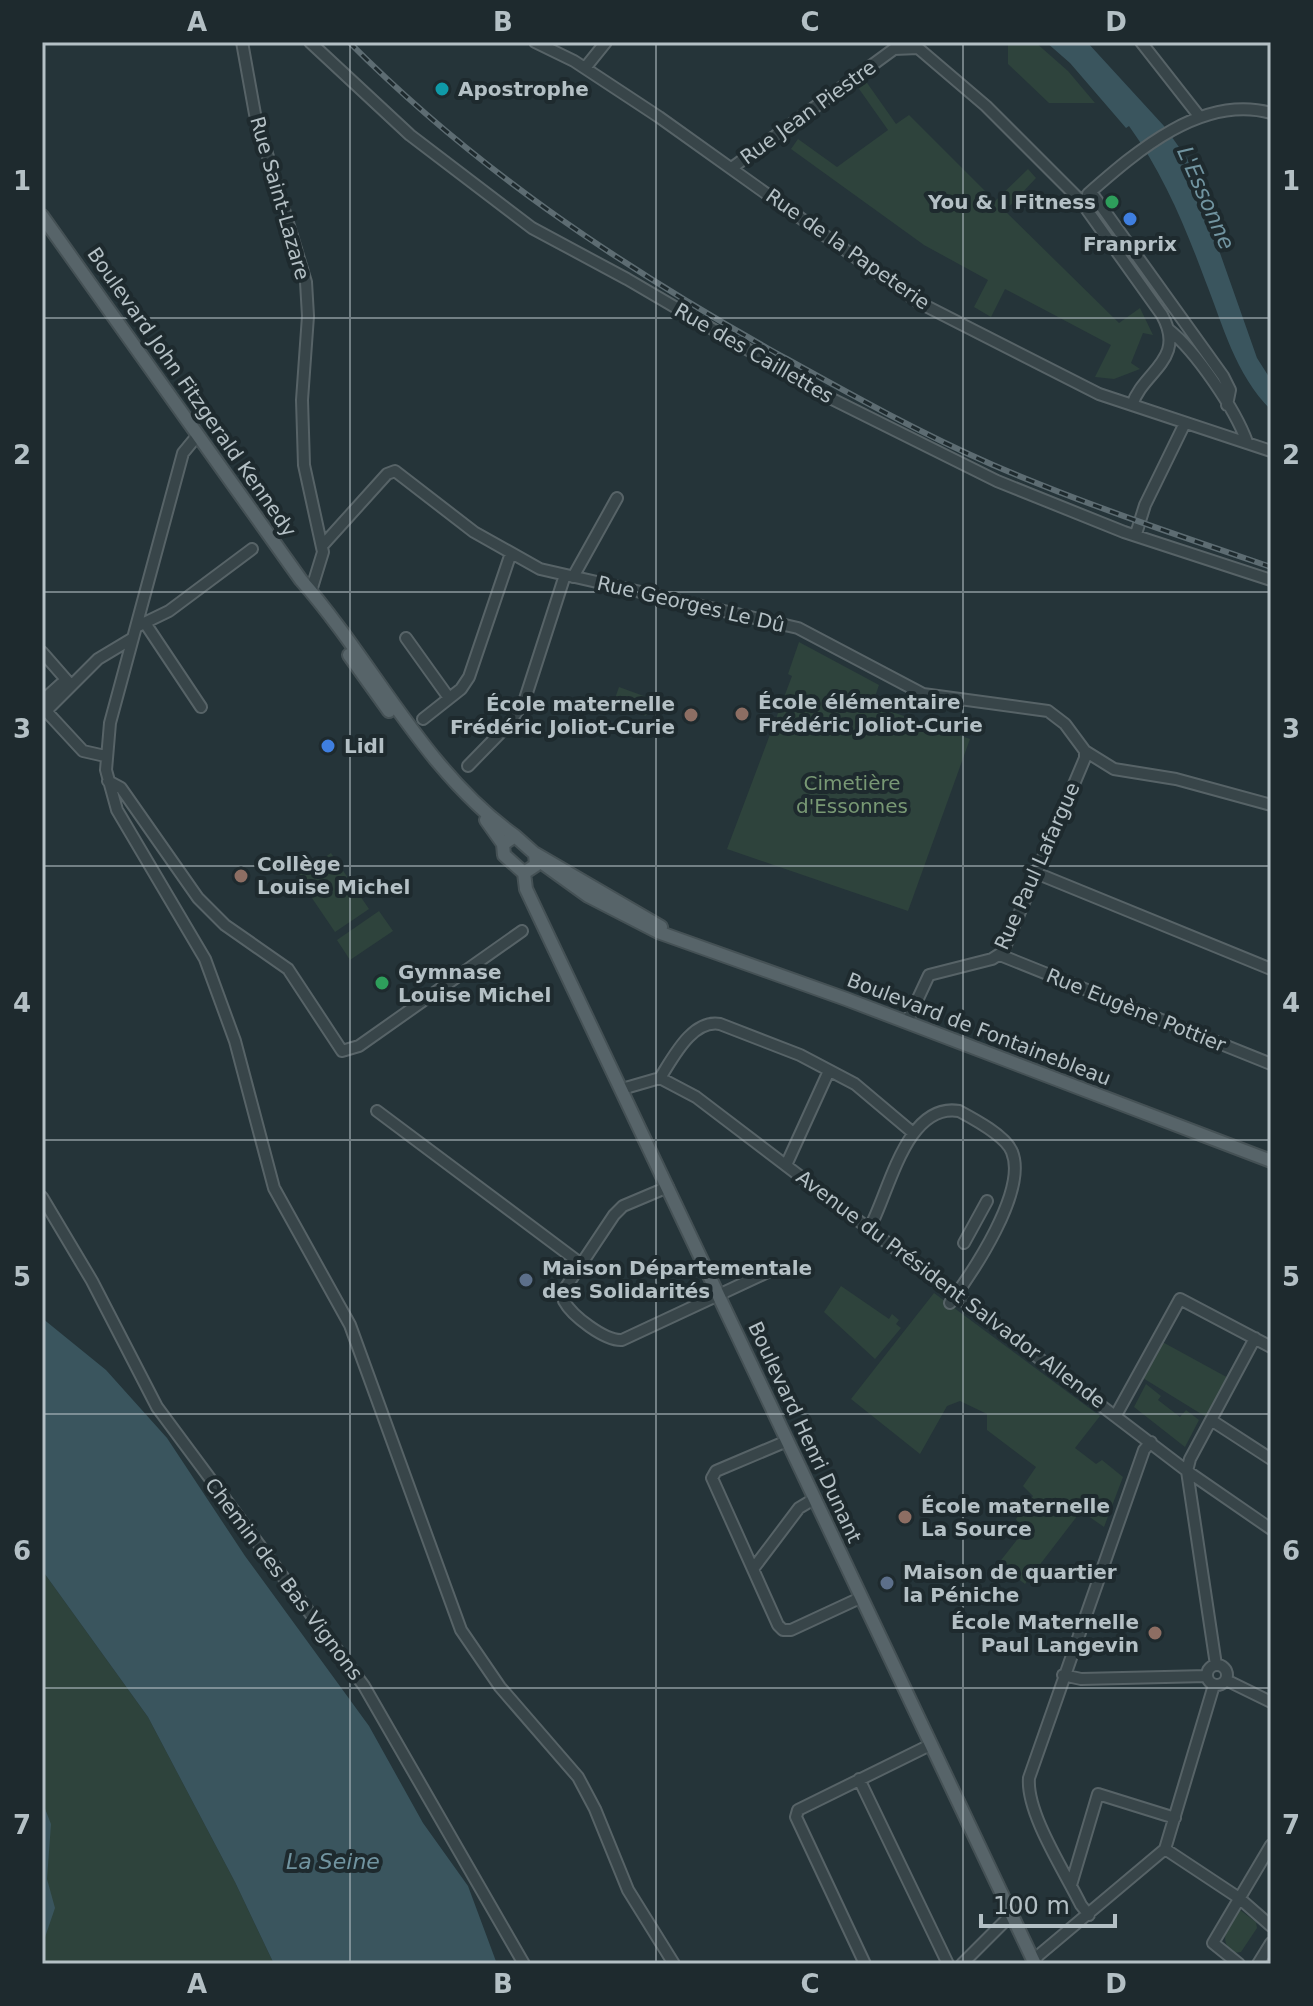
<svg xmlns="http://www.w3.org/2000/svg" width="1313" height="2006" font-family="'DejaVu Sans',sans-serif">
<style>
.green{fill:#2e433c}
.water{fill:#3a555e}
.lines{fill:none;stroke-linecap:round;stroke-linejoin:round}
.minor-casing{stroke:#576367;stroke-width:14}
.major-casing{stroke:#455155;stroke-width:16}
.minor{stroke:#384549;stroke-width:10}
.major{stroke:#576469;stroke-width:12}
.rail-casing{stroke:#5d6c72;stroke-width:6}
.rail{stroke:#1e2a2e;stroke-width:3;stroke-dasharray:9;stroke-linecap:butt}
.grid{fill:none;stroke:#b4c0c5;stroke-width:2;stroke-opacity:0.55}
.culture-dot{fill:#0f9aa8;stroke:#1e2a2e;stroke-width:3}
.leisure-dot{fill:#2e9e5b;stroke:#1e2a2e;stroke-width:3}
.shop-dot{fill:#3f7fe0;stroke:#1e2a2e;stroke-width:3}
.education-dot{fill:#8d6e63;stroke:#1e2a2e;stroke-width:3}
.service-dot{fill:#5c6f8a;stroke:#1e2a2e;stroke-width:3}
.labels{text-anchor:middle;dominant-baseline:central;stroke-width:8;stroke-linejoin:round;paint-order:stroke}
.poi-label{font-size:20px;font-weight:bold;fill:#b4c0c5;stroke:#1e2a2e;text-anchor:start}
.street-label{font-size:20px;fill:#b4c0c5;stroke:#1e2a2e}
.park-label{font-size:20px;fill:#789874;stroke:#1e2a2e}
.water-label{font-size:22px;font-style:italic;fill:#7194a0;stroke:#1e2a2e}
.neatline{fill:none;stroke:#b4c0c5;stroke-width:3}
.grid-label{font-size:26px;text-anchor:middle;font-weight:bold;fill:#b4c0c5}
</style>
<rect width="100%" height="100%" fill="#253439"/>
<path class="green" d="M 1008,42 L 1035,42 L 1068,71 L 1095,103 L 1049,103 L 1008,64 Z
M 865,80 L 896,124 L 909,115 L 995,201 L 1028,169 L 1036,178 L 1005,211 L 1119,323 L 1140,308 L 1153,335 L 1143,333 L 1131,363 L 1140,369 L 1114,379 L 1095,377 L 1111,345 L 1005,289 L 991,317 L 974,307 L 988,280 L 924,245 L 791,149 L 798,139 L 837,167 L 888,130 L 857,86 Z
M 799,642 L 879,685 L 872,705 L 970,739 L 908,911 L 727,849 L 792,676 L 788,674 Z
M 619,687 L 652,699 L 646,716 L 613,704 Z
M 331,853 L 369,909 L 335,932 L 297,876 Z
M 379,911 L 393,931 L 350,960 L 337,940 Z
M 841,1286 L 889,1319 L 892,1314 L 899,1320 L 896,1324 L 901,1328 L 875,1359 L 824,1312 Z
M 934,1293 L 1100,1416 L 1075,1448 L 1096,1464 L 1102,1460 L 1123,1477 L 1104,1527 L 1081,1511 L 1025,1584 L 998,1564 L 1023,1532 L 1016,1519 L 1033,1496 L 1023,1486 L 1036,1467 L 987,1430 L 987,1414 L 960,1401 L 947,1406 L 920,1454 L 851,1399 Z
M 1157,1339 L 1232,1380 L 1211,1420 L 1138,1375 Z
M 1146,1384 L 1161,1396 L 1158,1400 L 1180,1417 L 1186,1410 L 1199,1420 L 1185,1447 L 1134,1407 Z
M 42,1570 L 148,1717 L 235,1882 L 274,1964 L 42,1964 Z
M 1240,1910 L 1256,1922 L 1257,1928 L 1241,1952 L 1234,1953 C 1216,1939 1229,1925 1240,1910 Z"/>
<path class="water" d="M 1046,42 L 1087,42 L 1164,126 L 1201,178 L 1208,200 L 1208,219 L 1257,358 L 1271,380 L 1271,410 C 1235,374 1223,325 1205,280 C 1185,226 1163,173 1129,126 L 1126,128 L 1070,63 Z
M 42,1318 L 106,1370 L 167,1438 L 245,1556 L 369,1726 L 423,1823 L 468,1886 L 497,1964 L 274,1964 L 235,1882 L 148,1717 L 42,1570 Z
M 42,1801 L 51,1824 L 47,1879 L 55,1908 L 42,1946 Z"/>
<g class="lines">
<defs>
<path id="minor" d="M 242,42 L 255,114 L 306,282 L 308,316 L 302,400 L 304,465 L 323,552 L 311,591
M 310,42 L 410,135 L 532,228 L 627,279 L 832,399 L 997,481 L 1124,532 L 1271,580
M 535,42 L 574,61 L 659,117 L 918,302 L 1099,394 L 1271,451
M 1141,42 L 1199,116
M 585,68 L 606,42
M 733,167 L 894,49 L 918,48 L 986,106 L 1080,200 L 1162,315 C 1187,360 1143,371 1132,405
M 1091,192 L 1223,376 L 1230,390 L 1227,405
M 1088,194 C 1137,151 1202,94 1271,113
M 1168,329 C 1196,351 1235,409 1247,442
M 197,436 L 183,453 L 110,723 L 106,770 L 117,810 L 205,959 L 235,1041 L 274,1188 L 350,1325 L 461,1630 L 500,1687 L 578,1777 L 595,1809 L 628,1890 L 674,1964
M 1136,534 L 1145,505 L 1185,423
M 322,546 L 387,474 L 395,471 L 474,532 L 540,569 L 798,628 L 923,694 L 1048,711 L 1065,724 L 1085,751 L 1114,769 L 1176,779 L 1271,805
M 573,577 L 617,498
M 145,623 L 201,707
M 136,627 L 169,611 L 252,549
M 406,638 L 449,698
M 42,652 L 70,684
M 42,701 L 61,684 L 67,685
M 423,719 L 461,689 L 469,677 L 511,553
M 105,756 L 83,751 L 46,711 L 98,659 L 133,638
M 468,766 L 507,726 L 524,702 L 565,575
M 108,781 L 121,788 L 198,898 L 225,925 L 288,969 L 342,1051 L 359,1046 L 522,931
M 1036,873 L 1271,969
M 1000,955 L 1271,1064
M 907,1022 L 929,975 L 992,959 L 1003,952 L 1085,758 L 1085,751
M 660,1078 C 673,1058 692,1019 720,1024 L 800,1055 L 855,1084 L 912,1132
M 622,1089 L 660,1078 L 696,1097 L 1187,1471 L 1271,1529
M 377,1111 L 580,1263
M 787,1163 L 828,1073
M 668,1187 L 623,1206 L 614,1215 L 564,1290 L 564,1301 C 572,1316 605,1341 622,1340 L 772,1270
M 42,1197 L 92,1281 L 157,1407 L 364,1686 L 524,1964
M 870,1227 C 889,1193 906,1102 959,1111 C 974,1119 1006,1136 1012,1152 C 1028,1191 972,1273 950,1303
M 964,1243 L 987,1201
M 1116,1415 L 1180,1299 L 1271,1347
M 1211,1420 L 1271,1459
M 787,1441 L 716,1471 L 712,1478 L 778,1625 L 783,1630 L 791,1630 L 860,1598
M 753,1569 L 799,1508 L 814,1499
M 1216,1665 L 1187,1471 L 1190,1459 L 1255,1338
M1207 1675a10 10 0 1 1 20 0a10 10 0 1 1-20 0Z
M 1063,1675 L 1081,1679 L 1207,1676
M 1226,1680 L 1271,1702
M 859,1779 L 948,1964
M 1165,1849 L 1239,1898 L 1271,1926
M 1071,1885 L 1098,1794 L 1175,1818
M 1089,1915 L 1081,1905 C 1065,1872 1026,1813 1029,1778 L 1144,1450 L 1151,1442
M 1033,1960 L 1165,1849 L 1214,1685
M 865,1964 L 796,1817 L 798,1810 L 930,1745
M 962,1964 L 1010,1916
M 1239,1964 L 1213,1943 L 1271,1845
M 1258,1964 L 1271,1943"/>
<path id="major" d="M 42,216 L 301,580 C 374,663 424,771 515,836
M 349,655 L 389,711
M 486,820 L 503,844
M 535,854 L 536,865 L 524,873 L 504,855 L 503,844 L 515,836 L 534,853 L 661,927
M 538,860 L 588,896 L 658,932 L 846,999 L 1271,1161
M 524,873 L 526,889 L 1035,1964"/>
</defs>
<use href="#minor" class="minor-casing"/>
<use href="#major" class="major-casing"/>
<use href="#minor" class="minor"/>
<use href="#major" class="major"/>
<defs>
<path id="rail" d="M 349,42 C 473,167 615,262 767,348 C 841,389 915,431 993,465 C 1084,504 1177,535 1271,567"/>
</defs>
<use href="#rail" class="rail-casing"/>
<use href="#rail" class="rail"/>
</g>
<path class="grid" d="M 350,42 L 350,1964M 656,42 L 656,1964M 963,42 L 963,1964M 42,318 L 1271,318M 42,592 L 1271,592M 42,866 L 1271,866M 42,1140 L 1271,1140M 42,1414 L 1271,1414M 42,1688 L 1271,1688"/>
<circle class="culture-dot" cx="442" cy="89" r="8"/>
<g class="leisure-dot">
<circle cx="1112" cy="202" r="8"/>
<circle cx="382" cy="983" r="8"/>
</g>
<g class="shop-dot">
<circle cx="1130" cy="219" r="8"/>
<circle cx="328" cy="746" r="8"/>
</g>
<g class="education-dot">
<circle cx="742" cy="714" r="8"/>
<circle cx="691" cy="715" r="8"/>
<circle cx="241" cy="876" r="8"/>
<circle cx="905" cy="1517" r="8"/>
<circle cx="1155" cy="1633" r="8"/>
</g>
<g class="service-dot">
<circle cx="526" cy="1280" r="8"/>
<circle cx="887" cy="1583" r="8"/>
</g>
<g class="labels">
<g class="poi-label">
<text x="458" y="89">Apostrophe</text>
<text x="1096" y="202" text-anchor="end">You &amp; I Fitness</text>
<text x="1130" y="244" text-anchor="middle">Franprix</text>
<text x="758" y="702">École élémentaire<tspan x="758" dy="23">Frédéric Joliot-Curie</tspan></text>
<text x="675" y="704" text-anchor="end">École maternelle<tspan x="675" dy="23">Frédéric Joliot-Curie</tspan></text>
<text x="344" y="746">Lidl</text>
<text x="257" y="864">Collège<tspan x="257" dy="23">Louise Michel</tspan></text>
<text x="398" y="972">Gymnase<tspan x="398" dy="23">Louise Michel</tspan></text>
<text x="542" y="1268">Maison Départementale<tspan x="542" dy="23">des Solidarités</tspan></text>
<text x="921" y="1506">École maternelle<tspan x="921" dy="23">La Source</tspan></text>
<text x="903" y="1572">Maison de quartier<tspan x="903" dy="23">la Péniche</tspan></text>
<text x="1139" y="1622" text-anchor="end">École Maternelle<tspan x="1139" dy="23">Paul Langevin</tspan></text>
</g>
<g class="street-label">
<text transform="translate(808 112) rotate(-36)">Rue Jean Piestre</text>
<text transform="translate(280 198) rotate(74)">Rue Saint-Lazare</text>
<text transform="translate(848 249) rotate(35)">Rue de la Papeterie</text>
<text transform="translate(754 353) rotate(30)">Rue des Caillettes</text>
<text transform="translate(192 392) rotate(55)">Boulevard John Fitzgerald Kennedy</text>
<text transform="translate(691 604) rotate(13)">Rue Georges Le Dû</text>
<text transform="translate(1037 866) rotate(-66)">Rue Paul Lafargue</text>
<text transform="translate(1136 1010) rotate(22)">Rue Eugène Pottier</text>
<text transform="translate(979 1029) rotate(21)">Boulevard de Fontainebleau</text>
<text transform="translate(951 1289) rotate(37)">Avenue du Président Salvador Allende</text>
<text transform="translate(805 1432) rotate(65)">Boulevard Henri Dunant</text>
<text transform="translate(284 1579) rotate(53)">Chemin des Bas Vignons</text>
</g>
<g class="park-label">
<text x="852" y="783">Cimetière<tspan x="852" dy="23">d'Essonnes</tspan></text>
</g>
<g class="water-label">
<text transform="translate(1206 198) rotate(66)">L'Essonne</text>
<text x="333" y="1861">La Seine</text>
</g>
</g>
<rect width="1313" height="2006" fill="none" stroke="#1e2a2e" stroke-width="88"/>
<path d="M981 1914v12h134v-12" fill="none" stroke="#b4c0c5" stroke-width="4"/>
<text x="993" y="1914" font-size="24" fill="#b4c0c5" stroke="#1e2a2e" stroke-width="6" paint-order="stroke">100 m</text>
<rect x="44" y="44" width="1225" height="1918" class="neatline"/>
<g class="grid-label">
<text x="197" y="31">A</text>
<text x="503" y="31">B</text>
<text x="810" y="31">C</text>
<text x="1116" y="31">D</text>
<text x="22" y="190">1</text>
<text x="1291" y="190">1</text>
<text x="22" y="464">2</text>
<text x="1291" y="464">2</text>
<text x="22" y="738">3</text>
<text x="1291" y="738">3</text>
<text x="22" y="1012">4</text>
<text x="1291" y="1012">4</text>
<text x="22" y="1286">5</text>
<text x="1291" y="1286">5</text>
<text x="22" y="1560">6</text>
<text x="1291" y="1560">6</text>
<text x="22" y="1834">7</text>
<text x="1291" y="1834">7</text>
<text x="197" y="1993">A</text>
<text x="503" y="1993">B</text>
<text x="810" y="1993">C</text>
<text x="1116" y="1993">D</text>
</g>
</svg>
